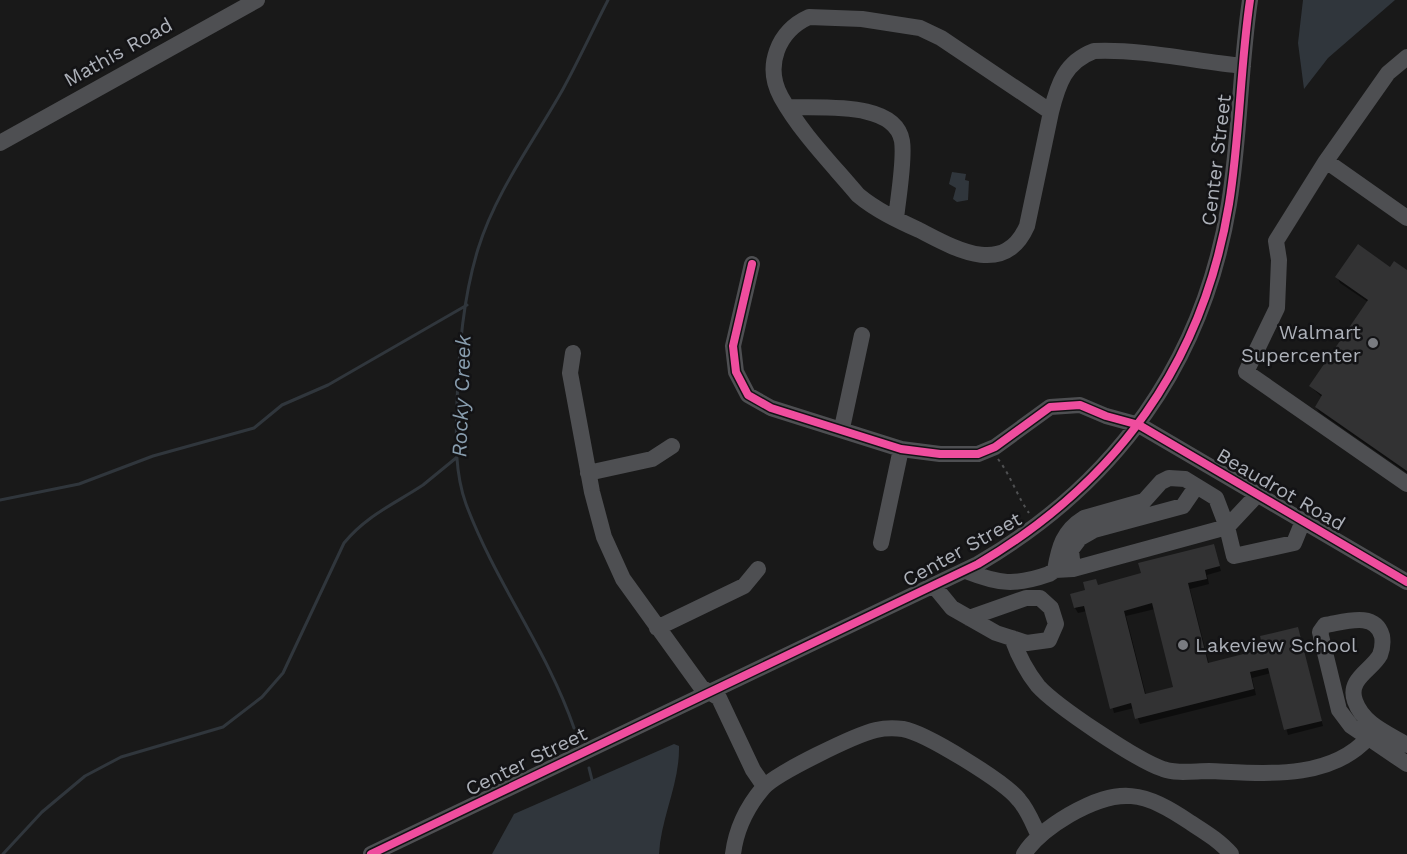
<svg xmlns="http://www.w3.org/2000/svg" width="1407" height="854" font-family="'Work Sans',sans-serif">
<style>
.water{fill:#30363c}
.shadow{fill:#0007;fill-rule:evenodd}
.lines{fill:none;stroke-linecap:round;stroke-linejoin:round}
.stream{stroke:#30363c;stroke-width:3}
.building{fill:#323233;fill-rule:evenodd}
.path{stroke:#4f5052;stroke-width:2;stroke-dasharray:3 4.5;stroke-linecap:butt}
.minor{stroke:#4e4f52;stroke-width:16}
.cycleway-casing{stroke:#131315;stroke-width:11}
.cycleway{stroke:#ef4d9e;stroke-width:8}
.poi-dot{fill:#797b80;stroke:#131315;stroke-width:2}
.labels{text-anchor:middle;dominant-baseline:central;stroke-width:5;stroke-linejoin:round;paint-order:stroke}
.street-label{font-size:20px;fill:#acb0b8;stroke:#131315}
.poi-label{font-size:20px;fill:#acb0b8;stroke:#131315;text-anchor:end}
.water-label{font-size:21px;font-style:italic;fill:#889dae;stroke:#131315}
</style>
<rect width="100%" height="100%" fill="#191919"/>
<path class="water" d="M 1303,0 L 1395,0 L 1328,58 L 1304,89 L 1298,43 Z
M 952,172 L 966,174 L 965,180 L 969,181 L 968,200 L 957,202 L 953,199 L 956,188 L 949,184 Z
M 674,744 L 679,746 C 680,783 661,817 659,854 L 492,854 L 514,814 Z"/>
<path class="shadow" d="M 1391,269 L 1407,272 L 1407,473 L 1319,412 L 1316,407 L 1323,398 L 1310,386 L 1368,302 L 1340,283 L 1337,277 Z
M 1213,545 L 1221,571 L 1207,575 L 1209,584 L 1190,589 L 1209,664 L 1265,650 L 1297,629 L 1323,726 L 1288,735 L 1271,673 L 1252,678 L 1256,695 L 1140,724 L 1134,708 L 1114,713 L 1087,611 L 1078,613 L 1075,608 L 1099,587 L 1143,574 ZM 1155,609 L 1175,688 L 1146,695 L 1126,616 Z"/>
<g class="lines">
<path class="stream" d="M 0,500 L 79,484 L 153,456 L 254,428 L 282,405 L 328,385 L 467,305
M 574,728 C 547,649 495,582 466,504 C 454,471 456,436 457,401 C 459,350 463,298 478,249 C 496,191 534,141 563,89 C 579,60 593,29 608,0
M 589,768 L 592,780
M 3,854 L 42,812 L 85,776 L 121,757 L 223,727 L 262,697 L 283,673 L 344,543 C 366,516 394,504 423,485 C 434,476 445,467 456,458"/>
</g>
<path class="building" d="M 1358,244 L 1390,267 L 1394,261 L 1407,270 L 1407,471 L 1315,407 L 1322,395 L 1309,386 L 1368,300 L 1335,277 Z
M 1214,544 L 1220,566 L 1205,570 L 1207,579 L 1188,583 L 1208,663 L 1263,649 L 1260,636 L 1298,627 L 1322,721 L 1284,730 L 1268,668 L 1250,672 L 1254,689 L 1135,719 L 1131,703 L 1110,709 L 1084,606 L 1074,608 L 1070,594 L 1085,590 L 1083,582 L 1096,579 L 1098,585 L 1141,573 L 1138,563 ZM 1152,603 L 1173,687 L 1145,694 L 1124,611 Z"/>
<g class="lines">
<path class="path" d="M 998,459 C 1011,476 1017,496 1029,513"/>
<path class="minor" d="M 809,17 L 862,19 L 920,28 L 941,38 L 1051,112 L 1027,226 C 1004,278 954,248 919,230 C 897,220 876,210 858,195 C 832,164 801,133 781,97 C 764,66 778,31 809,17 Z
M 1407,57 L 1388,73 L 1326,161 L 1276,241 L 1279,260 L 1277,308 L 1246,372 L 1407,484
M 788,107 C 819,109 895,100 902,141 C 905,160 898,198 896,219
M 1051,112 C 1058,84 1065,62 1094,51 C 1144,49 1193,61 1243,66
M 0,143 L 257,0
M 1326,161 L 1407,218
M 752,264 L 733,346 L 736,372 L 748,395 L 771,408 L 901,449 L 940,454 L 978,454 L 995,447 L 1050,407 L 1080,405 L 1106,416 L 1139,425 L 1407,582
M 573,353 L 570,373 L 592,492 L 604,537 L 623,579 L 701,687 L 719,698 L 753,770 L 764,786
M 842,428 L 862,335
M 588,473 L 652,459 L 672,446
M 881,543 L 901,449
M 1073,569 L 1071,550 L 1080,538 L 1094,530 L 1183,506 L 1196,487
M 1055,570 L 1073,569 L 1227,527 L 1234,556 L 1294,543 L 1303,521
M 966,571 C 999,584 1015,586 1049,574 L 1055,570 C 1059,547 1063,531 1084,518 L 1144,501 L 1161,482 L 1169,478 L 1185,479 L 1216,498 L 1227,527 L 1257,495
M 934,586 L 952,608 L 996,633 L 1027,643 L 1049,640 L 1056,624 L 1051,608 L 1040,598 L 1026,598 L 969,618
M 657,628 L 744,586 L 758,569
M 1012,638 C 1018,655 1026,671 1038,686 C 1056,706 1138,761 1163,769 C 1176,774 1195,771 1209,771 C 1262,773 1329,781 1368,738
M 1407,745 C 1387,733 1363,724 1355,701 C 1347,679 1372,670 1380,655 C 1382,650 1383,642 1382,636 C 1375,611 1345,622 1325,625 L 1320,632 L 1339,710 L 1351,726 L 1407,764
M 371,854 L 978,564 C 1116,483 1203,363 1229,204 C 1240,136 1240,68 1250,0
M 733,854 C 736,830 747,807 763,788 C 776,773 855,735 876,730 C 885,728 894,728 903,729 C 926,733 1005,782 1019,800 C 1028,810 1033,824 1039,836
M 1024,854 C 1035,837 1052,825 1069,815 C 1120,786 1144,791 1191,823 C 1205,832 1220,841 1231,854"/>
<defs>
<path id="cycleway" d="M 752,264 L 733,346 L 736,372 L 748,395 L 771,408 L 901,449 L 940,454 L 978,454 L 995,447 L 1050,407 L 1080,405 L 1106,416 L 1139,425 L 1407,582
M 371,854 L 978,564 C 1116,483 1203,363 1229,204 C 1240,136 1240,68 1250,0"/>
</defs>
<use href="#cycleway" class="cycleway-casing"/>
<use href="#cycleway" class="cycleway"/>
</g>
<g class="poi-dot">
<circle cx="1373" cy="343" r="6"/>
<circle cx="1183" cy="645" r="6"/>
</g>
<g class="labels">
<g class="street-label">
<text transform="translate(118 52) rotate(-29)">Mathis Road</text>
<text transform="translate(1216 160) rotate(-83)">Center Street</text>
<text transform="translate(1281 489) rotate(30)">Beaudrot Road</text>
<text transform="translate(962 549) rotate(-29)">Center Street</text>
<text transform="translate(526 761) rotate(-26)">Center Street</text>
</g>
<g class="poi-label">
<text x="1361" y="332">Walmart<tspan x="1361" dy="23">Supercenter</tspan></text>
<text x="1195" y="645" text-anchor="start">Lakeview School</text>
</g>
<g class="water-label">
<text transform="translate(461 396) rotate(-88)">Rocky Creek</text>
</g>
</g>
</svg>
